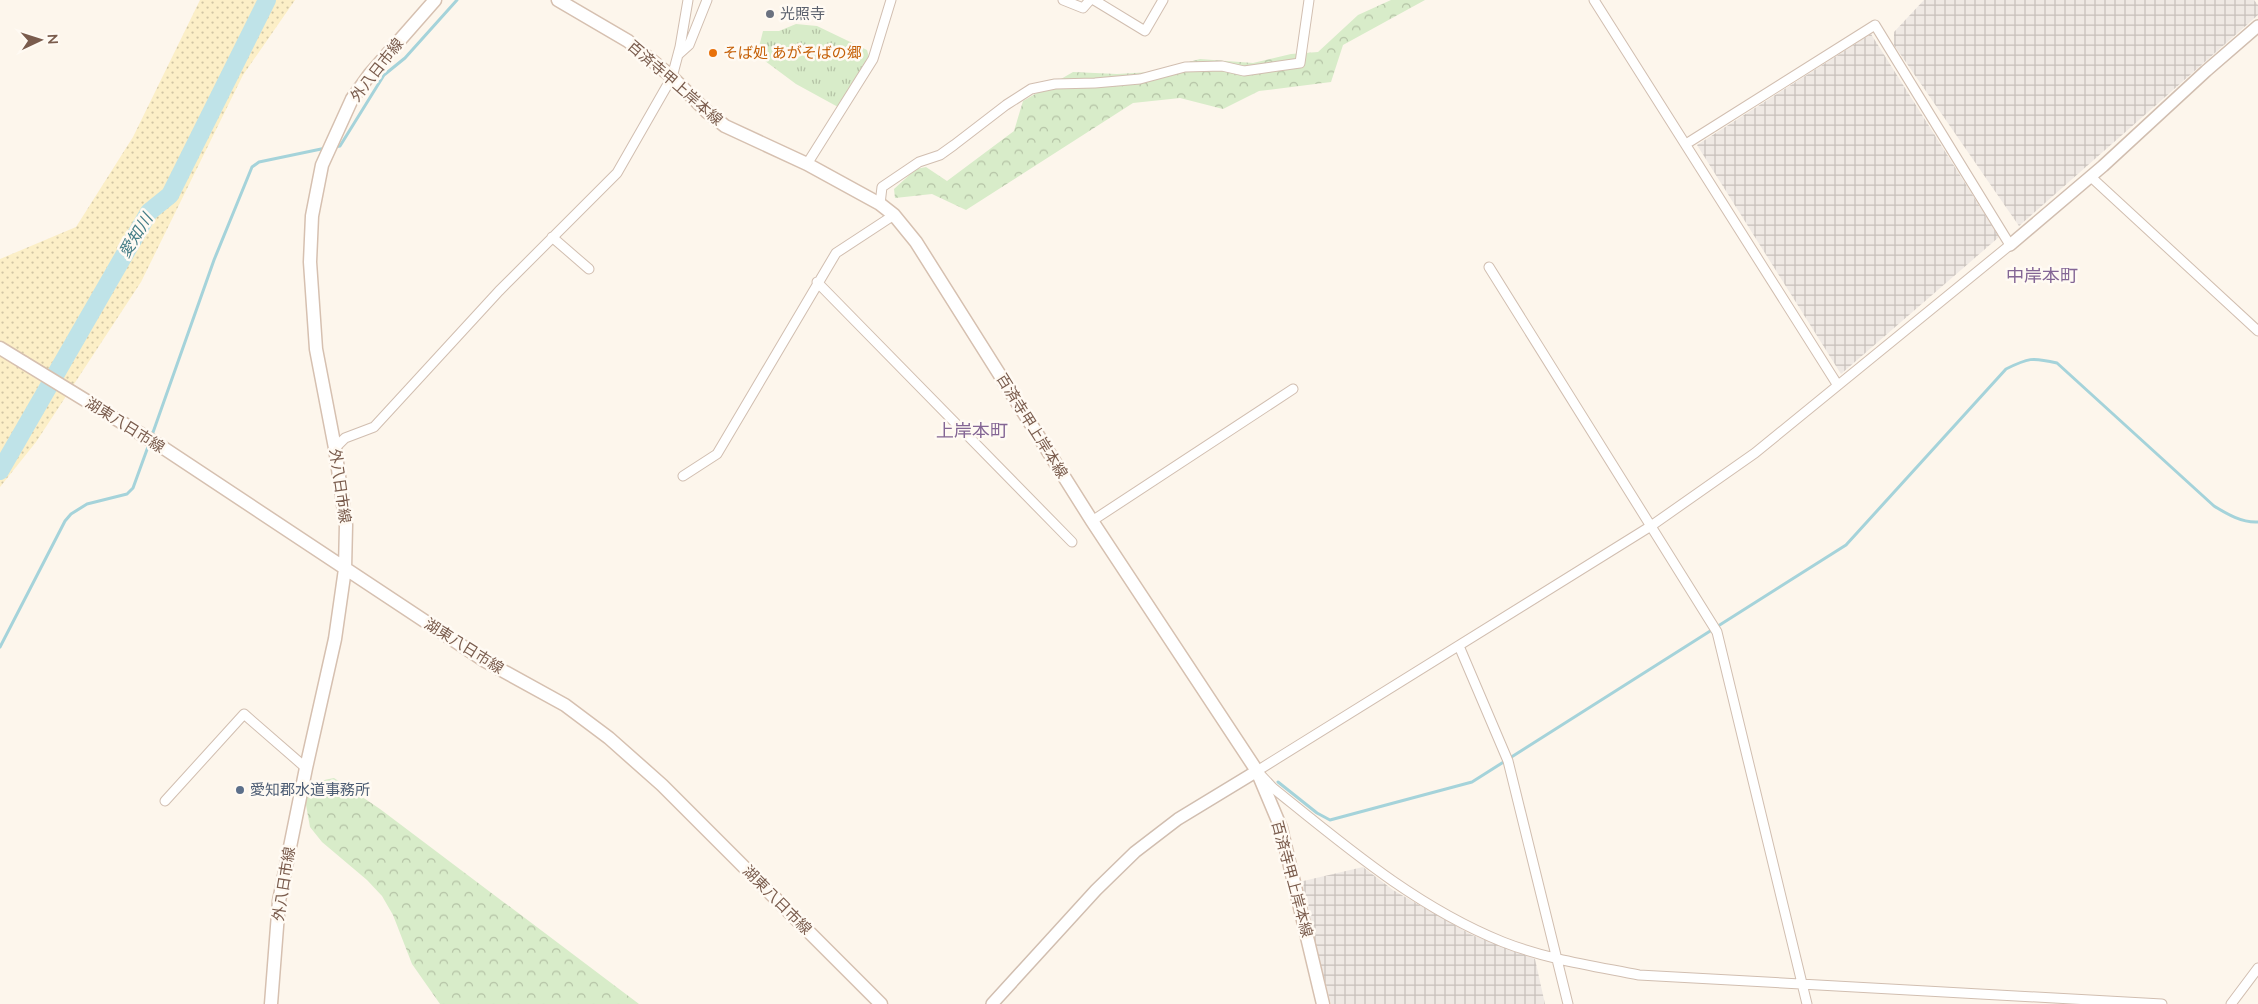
<svg xmlns="http://www.w3.org/2000/svg" width="2258" height="1004" font-family="'Nunito Sans','Noto Sans JP',sans-serif">
<style>
.industrial{fill:url(#industrial-grid)}
.grass{fill:url(#grass-tufts)}
.forest{fill:url(#forest-crowns)}
.sand{fill:url(#sand-dots)}
.lines{fill:none;stroke-linecap:round;stroke-linejoin:round}
.stream{stroke:#a5d3da;stroke-width:3}
.river{stroke:#bfe3e8;stroke-width:18}
.minor-casing{stroke:#d1beb0;stroke-width:11}
.tertiary-casing{stroke:#d1beb0;stroke-width:14}
.secondary-casing{stroke:#d6c0b0;stroke-width:15}
.minor{stroke:#fff;stroke-width:9}
.tertiary{stroke:#fff;stroke-width:11}
.secondary{stroke:#fff;stroke-width:12}
.worship-dot{fill:#6b7280;stroke:#fffaf3;stroke-width:2}
.food-dot{fill:#e8710a;stroke:#fffaf3;stroke-width:2}
.service-dot{fill:#5c6f8a;stroke:#fffaf3;stroke-width:2}
.labels{text-anchor:middle;dominant-baseline:central;stroke-width:5;stroke-linejoin:round;paint-order:stroke}
.worship-label{font-size:15px;fill:#5b616d;stroke:#fffaf3;text-anchor:start}
.food-label{font-size:15px;fill:#c56008;stroke:#fffaf3;text-anchor:start}
.street-label{font-size:15px;fill:#7a5c4d;stroke:#fffaf3}
.service-label{font-size:15px;fill:#4e5e75;stroke:#fffaf3;text-anchor:start}
.water-label{font-size:16px;font-style:italic;fill:#437c86;stroke:#fffaf3}
.quarter-label{font-size:18px;fill:#846695;stroke:#fffaf3}
</style>
<defs>
<pattern id="industrial-grid" width="8" height="8" patternUnits="userSpaceOnUse" patternTransform="scale(1.25)"><rect width="8" height="8" fill="#efe9e4"/><path d="M0 4h8M4 0v8" fill="none" stroke="#c7c0bb"/></pattern>
<pattern id="grass-tufts" width="24" height="20" patternUnits="userSpaceOnUse" patternTransform="scale(1.25)"><rect width="24" height="20" fill="#d8ecc9"/><path d="M3 7l-1-3M5 7V3M7 7l1-3M15 17l-1-3M17 17v-4M19 17l1-3" fill="none" stroke="#b4c2a5"/></pattern>
<pattern id="forest-crowns" width="20" height="18" patternUnits="userSpaceOnUse" patternTransform="scale(1.25)"><rect width="20" height="18" fill="#d8ecc9"/><path d="M2 6a3 3 0 1 1 6 0M12 15a3 3 0 1 1 6 0" fill="none" stroke="#b4c2a5"/></pattern>
<pattern id="sand-dots" width="8" height="8" patternUnits="userSpaceOnUse" patternTransform="scale(1.25)"><rect width="8" height="8" fill="#fcefc7"/><path d="M2 2h.1M6 6h.1" fill="none" stroke="#d1c5a4" stroke-width="1.8" stroke-linecap="round"/></pattern>
</defs>
<rect width="100%" height="100%" fill="#fdf6ec"/>
<path class="industrial" d="M 1924,0 L 2254,0 L 2258,5 L 2258,15 L 2019,226 L 1894,45 L 1894,32 Z
M 1871,34 L 1999,237 L 1841,374 L 1697,145 Z
M 1363,867 L 1393,890 L 1472,935 L 1535,959 L 1545,1004 L 1331,1004 L 1299,882 Z"/>
<path class="grass" d="M 796,24 L 817,26 L 867,50 L 869,57 L 838,107 L 796,84 L 757,55 L 763,31 L 779,31 Z"/>
<path class="forest" d="M 1391,0 L 1425,0 L 1343,45 L 1331,82 L 1259,91 L 1223,109 L 1180,98 L 1133,103 L 966,210 L 932,194 L 895,198 L 894,189 L 916,169 L 926,167 L 947,181 L 1014,131 L 1023,101 L 1073,72 L 1117,74 L 1151,72 L 1200,59 L 1253,63 L 1291,54 L 1318,52 L 1358,15 Z
M 334,778 L 380,809 L 639,1004 L 440,1004 L 412,964 L 393,915 L 382,896 L 367,880 L 322,842 L 310,827 L 304,794 C 312,782 320,781 334,778 Z"/>
<path class="sand" d="M 200,0 L 295,0 L 243,75 L 141,282 L 36,442 L 0,487 L 0,259 L 76,227 L 133,137 Z"/>
<g class="lines">
<path class="stream" d="M 335,147 L 340,146 L 384,75 L 405,58 L 457,0
M 151,438 L 214,260 L 252,167 L 259,162 L 326,148
M 0,647 L 65,521 L 71,514 L 87,504 L 127,494 L 133,488 L 149,444
M 1278,782 L 1317,813 L 1330,820 L 1472,782 L 1846,545 L 2006,369 C 2028,358 2032,357 2057,363 L 2214,506 C 2227,514 2242,523 2258,522"/>
<path class="river" d="M 0,471 L 149,212 L 170,195 L 267,0"/>
<defs>
<path id="minor" d="M 1063,0 L 1083,8 L 1090,0
M 1094,0 L 1145,31 L 1163,0
M 1594,0 L 1837,384
M 679,54 L 689,45 L 707,0
M 1686,144 L 1875,25 L 2010,245 L 1755,453 L 1651,526 L 1257,771 L 1273,788 C 1345,846 1416,907 1503,942 C 1546,959 1594,966 1639,975 L 2162,1004
M 807,164 L 873,59 L 891,0
M 2091,177 L 2258,331
M 880,204 L 882,187 L 919,162 L 940,155 L 954,145 L 1006,105 L 1031,89 L 1055,84 L 1095,83 L 1140,79 L 1185,67 L 1222,66 L 1244,71 L 1300,63 L 1309,0
M 552,237 L 589,269
M 1489,267 L 1717,632 L 1807,1004
M 817,282 L 1072,542
M 335,448 L 345,438 L 374,427 L 499,291 L 617,173 L 672,77 L 680,47 L 688,0
M 683,476 L 717,454 L 836,253 L 894,215
M 1092,521 L 1293,389
M 1459,646 L 1508,761 L 1568,1004
M 165,801 L 244,714 L 306,768
M 2231,1004 L 2258,968"/>
<path id="tertiary" d="M 2010,245 L 2103,166 L 2206,71 L 2258,26
M 992,1004 L 1096,890 L 1135,852 L 1178,819 L 1257,771"/>
<path id="secondary" d="M 558,0 L 628,41 L 672,77 L 706,111 L 725,126 L 807,164 L 880,204 L 894,215 L 916,242 L 1092,521 L 1257,771 L 1281,828 L 1323,1004
M 0,348 L 162,447 L 485,661 L 565,705 L 609,738 L 662,785 L 881,1004
M 271,1004 L 279,901 L 306,768 L 335,639 L 345,569 L 346,525 L 335,448 L 316,349 L 310,262 L 312,216 L 322,165 L 352,99 L 370,74 L 435,0"/>
</defs>
<use href="#minor" class="minor-casing"/>
<use href="#tertiary" class="tertiary-casing"/>
<use href="#secondary" class="secondary-casing"/>
<use href="#minor" class="minor"/>
<use href="#tertiary" class="tertiary"/>
<use href="#secondary" class="secondary"/>
</g>
<circle class="worship-dot" cx="770" cy="14" r="5"/>
<circle class="food-dot" cx="713" cy="53" r="5"/>
<circle class="service-dot" cx="240" cy="790" r="5"/>
<g class="labels">
<g class="worship-label">
<text x="780" y="14">光照寺</text>
</g>
<g class="food-label">
<text x="723" y="53">そば処 あがそばの郷</text>
</g>
<g class="street-label">
<text transform="translate(377 70) rotate(-52)">外八日市線</text>
<text transform="translate(675 83) rotate(41)">百済寺甲上岸本線</text>
<text transform="translate(125 425) rotate(32)">湖東八日市線</text>
<text transform="translate(1032 426) rotate(58)">百済寺甲上岸本線</text>
<text transform="translate(340 486) rotate(82)">外八日市線</text>
<text transform="translate(464 646) rotate(32)">湖東八日市線</text>
<text transform="translate(1292 879) rotate(75)">百済寺甲上岸本線</text>
<text transform="translate(284 884) rotate(-81)">外八日市線</text>
<text transform="translate(777 900) rotate(45)">湖東八日市線</text>
</g>
<g class="service-label">
<text x="250" y="790">愛知郡水道事務所</text>
</g>
<g class="water-label">
<text transform="translate(136 236) rotate(-58)">愛知川</text>
</g>
<g class="quarter-label">
<text x="2042" y="276">中岸本町</text>
<text x="972" y="431">上岸本町</text>
</g>
</g>
<g transform="translate(40 40) rotate(86)" stroke="#fffaf3" stroke-width="4" paint-order="stroke">
<path d="M0-4L9 19L0 12L-9 19Z" fill="#7a5c4d"/>
<text y="-8" font-size="14" font-weight="bold" text-anchor="middle" fill="#7a5c4d">N</text>
</g>
</svg>
